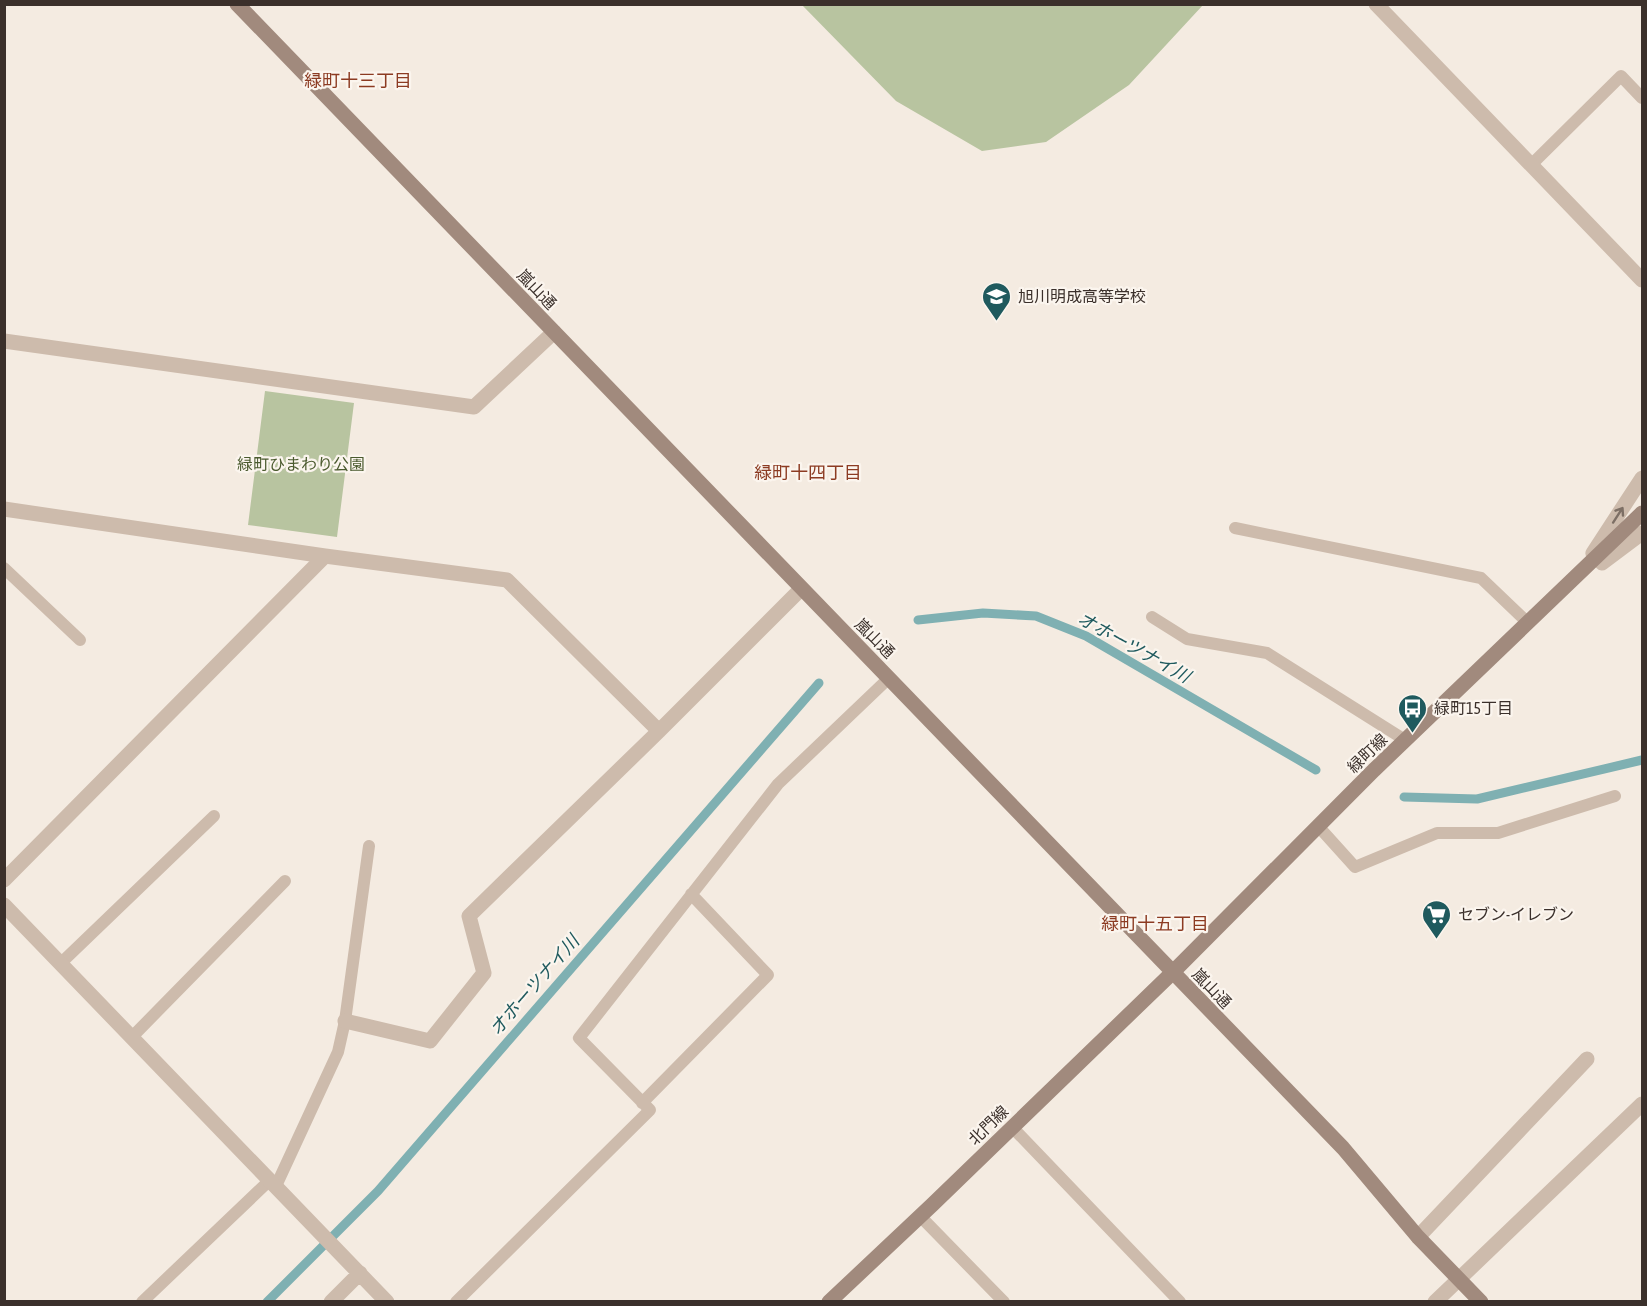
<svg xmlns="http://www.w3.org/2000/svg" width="1647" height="1306" font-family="'Asap Condensed','Noto Sans JP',sans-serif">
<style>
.green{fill:#b8c4a0}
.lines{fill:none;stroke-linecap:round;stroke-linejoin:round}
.stream{stroke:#7fb0b2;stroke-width:9}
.lane{stroke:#cdbbac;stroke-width:12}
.street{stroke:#cdbbac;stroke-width:15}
.secondary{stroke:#a18a7d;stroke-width:15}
.oneway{stroke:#7d6f65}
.labels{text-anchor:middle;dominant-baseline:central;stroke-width:4.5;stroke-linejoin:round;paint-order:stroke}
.street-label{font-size:16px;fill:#3b302b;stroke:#fbf5ee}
.poi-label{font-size:16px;fill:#3b302b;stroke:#fbf5ee;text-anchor:start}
.park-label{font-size:16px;fill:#4a5a2e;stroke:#fbf5ee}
.neighbourhood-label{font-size:18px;fill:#8c3b22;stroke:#fbf5ee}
.water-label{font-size:18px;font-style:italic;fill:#1f5a5e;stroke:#fbf5ee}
</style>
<rect width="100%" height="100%" fill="#f4ebe1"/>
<path class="green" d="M 802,5 L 1203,5 L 1129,85 L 1046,142 L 982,151 L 896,101 Z
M 265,391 L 354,403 L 337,537 L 248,525 Z"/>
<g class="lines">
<path class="stream" d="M 918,620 L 983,613 L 1036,616 L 1086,636 L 1316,770
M 1404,797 L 1477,799 L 1642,760
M 267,1302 L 378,1191 L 819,683"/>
<path class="lane" d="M 1531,165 L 1621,76 L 1642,98
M 1235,528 L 1481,578 L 1528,623
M 4,568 L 80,640
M 1152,617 L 1187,639 L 1267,653 L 1405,740
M 1318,826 L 1355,867 L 1437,833 L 1498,833 L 1615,796
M 61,963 L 214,816
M 132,1037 L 285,881
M 642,1103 L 768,975 L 691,894
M 1012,1127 L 1180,1302
M 276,1186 L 338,1052 L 345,1021 L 369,846
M 920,1216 L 1004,1302
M 142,1302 L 270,1180
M 456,1302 L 650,1110 L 579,1038 L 778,784 L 889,678"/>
<path class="street" d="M 1376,4 L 1642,280
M 4,341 L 474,407 L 554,332
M 1642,478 L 1593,553 L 1602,563 L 1642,533
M 4,509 L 325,556 L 507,580 L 659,731
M 4,880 L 325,556
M 4,905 L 387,1302
M 345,1021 L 430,1041 L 484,973 L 469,916 L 659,731 L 801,589
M 1418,1237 L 1587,1059
M 331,1302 L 360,1273
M 1435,1302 L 1642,1104"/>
<path class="secondary" d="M 237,4 L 1343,1148 L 1418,1237 L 1481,1302
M 829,1302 L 932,1205 L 1172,973 L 1374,770 L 1642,513"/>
</g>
<defs><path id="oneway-shaft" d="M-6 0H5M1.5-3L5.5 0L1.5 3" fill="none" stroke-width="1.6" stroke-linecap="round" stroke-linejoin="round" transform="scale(1.5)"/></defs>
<use class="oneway" href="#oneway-shaft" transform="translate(1618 515) rotate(-57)"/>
<defs>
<symbol id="school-pin" viewBox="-11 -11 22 30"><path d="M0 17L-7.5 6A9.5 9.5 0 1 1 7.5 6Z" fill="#1f5a5e" stroke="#fbf5ee"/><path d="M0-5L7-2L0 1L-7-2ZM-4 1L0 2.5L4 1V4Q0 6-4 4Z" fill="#fff"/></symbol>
<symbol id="bus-pin" viewBox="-11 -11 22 30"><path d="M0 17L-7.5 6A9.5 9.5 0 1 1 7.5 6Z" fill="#1f5a5e" stroke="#fbf5ee"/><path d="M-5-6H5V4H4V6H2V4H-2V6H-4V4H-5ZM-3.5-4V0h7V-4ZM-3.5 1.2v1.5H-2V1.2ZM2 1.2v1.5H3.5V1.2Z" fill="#fff"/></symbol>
<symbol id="supermarket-pin" viewBox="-11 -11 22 30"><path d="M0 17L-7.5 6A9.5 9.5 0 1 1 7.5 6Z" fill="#1f5a5e" stroke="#fbf5ee"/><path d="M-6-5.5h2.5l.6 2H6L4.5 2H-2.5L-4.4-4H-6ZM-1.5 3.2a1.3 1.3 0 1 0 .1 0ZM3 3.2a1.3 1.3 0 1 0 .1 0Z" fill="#fff"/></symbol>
</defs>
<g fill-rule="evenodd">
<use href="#school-pin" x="980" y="280" width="33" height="45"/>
<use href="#bus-pin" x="1396" y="692" width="33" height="45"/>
<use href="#supermarket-pin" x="1420" y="898" width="33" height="45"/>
</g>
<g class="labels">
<g class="street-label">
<text transform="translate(537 289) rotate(46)">嵐山通</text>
<text transform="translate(875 638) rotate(45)">嵐山通</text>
<text transform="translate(1367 753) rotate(-44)">緑町線</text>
<text transform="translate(1212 988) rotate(46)">嵐山通</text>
<text transform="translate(988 1125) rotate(-44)">北門線</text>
</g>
<g class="poi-label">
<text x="1018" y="296">旭川明成高等学校</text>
<text x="1434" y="708">緑町15丁目</text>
<text x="1458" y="914">セブン-イレブン</text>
</g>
<g class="park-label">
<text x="301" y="464">緑町ひまわり公園</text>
</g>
<g class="neighbourhood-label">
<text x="358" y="80">緑町十三丁目</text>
<text x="808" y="472">緑町十四丁目</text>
<text x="1155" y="923">緑町十五丁目</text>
</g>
<g class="water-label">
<text transform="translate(1134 647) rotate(29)">オホーツナイ川</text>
<text transform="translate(534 985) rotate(-49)">オホーツナイ川</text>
</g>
</g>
<rect width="1647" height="1306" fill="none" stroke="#3b302b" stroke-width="12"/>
</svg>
